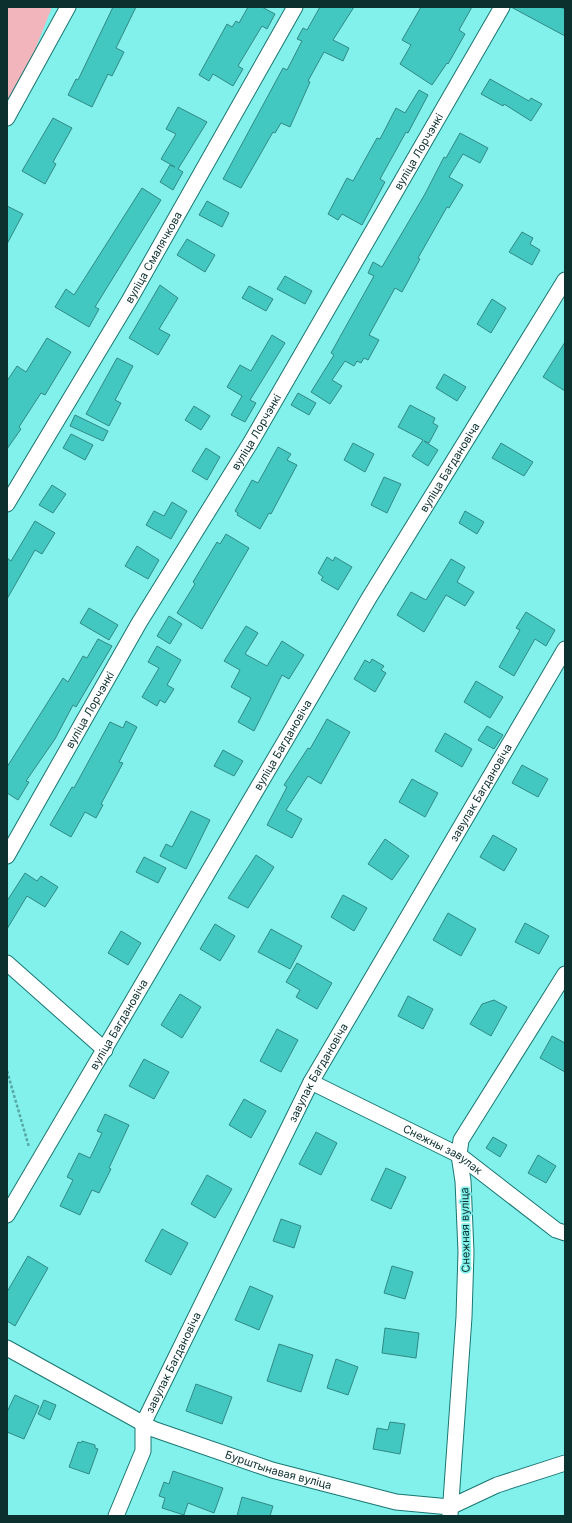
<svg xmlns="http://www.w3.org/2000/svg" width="572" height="1523" font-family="Inter,sans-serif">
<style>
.green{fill:#f2b5bc}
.building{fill:#42c7c1;stroke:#328985}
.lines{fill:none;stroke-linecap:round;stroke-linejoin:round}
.minor-casing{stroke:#197672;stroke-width:17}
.path{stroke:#56a9a5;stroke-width:2.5;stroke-dasharray:3 2;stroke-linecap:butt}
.minor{stroke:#fff;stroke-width:15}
.labels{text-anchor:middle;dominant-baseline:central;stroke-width:3.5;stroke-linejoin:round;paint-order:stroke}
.street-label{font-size:11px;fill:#0b302e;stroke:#83f1eb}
</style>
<rect width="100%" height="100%" fill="#83f1eb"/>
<path class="green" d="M 7,7 L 52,7 L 27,70 L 7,104 Z"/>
<path class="building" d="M 113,7 L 136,7 L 116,48 L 124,52 L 112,76 L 108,74 L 92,107 L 68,95 L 76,79 L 78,80 Z
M 248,7 L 262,7 L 275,14 L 267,29 L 262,26 L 238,66 L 243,69 L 233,86 L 213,74 L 209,81 L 199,75 L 227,24 L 232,27 L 236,21 L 239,23 Z
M 320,7 L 354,7 L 333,40 L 349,48 L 343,61 L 324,52 L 308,81 L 310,82 L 290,127 L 281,123 L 275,133 L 273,132 L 241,188 L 223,179 L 283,68 L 287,70 L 302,41 L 297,39 L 303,28 L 307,30 Z
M 421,7 L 472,7 L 459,30 L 465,34 L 448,64 L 447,63 L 432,85 L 400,64 L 411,45 L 402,40 Z
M 511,7 L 560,7 L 565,9 L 565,36 Z
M 490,79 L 529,101 L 531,98 L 542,104 L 531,121 L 504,104 L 503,106 L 481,94 Z
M 419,90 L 428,95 L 408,133 L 406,132 L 380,179 L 385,182 L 362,225 L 342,214 L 338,220 L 328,214 L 347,178 L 353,181 L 377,138 L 380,139 L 396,108 L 405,113 Z
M 178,107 L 207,122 L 178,169 L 183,172 L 173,190 L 160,182 L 170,165 L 175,167 L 161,159 L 176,134 L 166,129 Z
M 53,118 L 72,128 L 53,162 L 56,164 L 45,184 L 22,171 Z
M 460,133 L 488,148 L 480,163 L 463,154 L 449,177 L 463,185 L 449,208 L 447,207 L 418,258 L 420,259 L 402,292 L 395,288 L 369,335 L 379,340 L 368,360 L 364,358 L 361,363 L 357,361 L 354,366 L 345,361 L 332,380 L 342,386 L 330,404 L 311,392 L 334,355 L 331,353 L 374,276 L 368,273 L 373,262 L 382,267 L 425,194 L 444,157 L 446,158 Z
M 142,188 L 161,200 L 95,307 L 99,309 L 89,327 L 55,307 L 66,289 L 74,295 Z
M 207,201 L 229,213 L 222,227 L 199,215 Z
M 7,206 L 23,214 L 7,244 Z
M 522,232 L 533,238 L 530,244 L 540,250 L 532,265 L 509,252 Z
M 187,239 L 215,255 L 205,272 L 177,255 Z
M 285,276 L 312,291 L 305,304 L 277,289 Z
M 160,285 L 178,298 L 159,329 L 170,335 L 158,355 L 129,338 Z
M 249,286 L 273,299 L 266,311 L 242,298 Z
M 492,299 L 506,308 L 491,333 L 477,324 Z
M 272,335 L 285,343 L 250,400 L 256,403 L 245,422 L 231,415 L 242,396 L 227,387 L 240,365 L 251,371 Z
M 47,338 L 71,352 L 45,395 L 41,393 L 19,427 L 21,429 L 7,449 L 7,381 L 17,366 L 26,372 Z
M 565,342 L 565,391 L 543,377 Z
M 117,358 L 133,366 L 115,400 L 121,403 L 109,426 L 86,414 Z
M 444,374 L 466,387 L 457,401 L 436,388 Z
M 298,393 L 316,403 L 309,415 L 291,405 Z
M 410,405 L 435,418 L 433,423 L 438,426 L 429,443 L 424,441 L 438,450 L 428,466 L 412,456 L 423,440 L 398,427 Z
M 194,406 L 210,416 L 201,430 L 185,420 Z
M 75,415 L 108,431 L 103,441 L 70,426 Z
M 71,434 L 93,445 L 85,460 L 63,448 Z
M 353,443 L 374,454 L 365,472 L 344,460 Z
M 501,443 L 533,462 L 524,476 L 492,458 Z
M 278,447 L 291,454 L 287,460 L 297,465 L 271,514 L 269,513 L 260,529 L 237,515 L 238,513 L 235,511 L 252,480 L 258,483 Z
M 206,448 L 220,457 L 207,480 L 192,471 Z
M 384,477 L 401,484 L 387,513 L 371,505 Z
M 52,485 L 66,494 L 53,513 L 39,505 Z
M 172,502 L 187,511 L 171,539 L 146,525 L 154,511 L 164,516 Z
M 465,511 L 484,522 L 477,534 L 459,523 Z
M 35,521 L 55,533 L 42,554 L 35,550 L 7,599 L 7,558 L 11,561 Z
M 226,534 L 249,548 L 202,629 L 177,613 L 195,584 L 193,582 L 217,542 L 220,544 Z
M 137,546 L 159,560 L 148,579 L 125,566 Z
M 327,557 L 333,561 L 335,557 L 352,567 L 338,590 L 321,580 L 323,577 L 318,573 Z
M 451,559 L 465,567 L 457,582 L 474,592 L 465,606 L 446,595 L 424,632 L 397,615 L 411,592 L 426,600 Z
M 89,608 L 118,625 L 109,640 L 80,623 Z
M 526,612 L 555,630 L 546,646 L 535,639 L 514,676 L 499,667 L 520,630 L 516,628 Z
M 169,616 L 182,624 L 170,644 L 157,636 Z
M 246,626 L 258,633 L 245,654 L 267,666 L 282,641 L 304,655 L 289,679 L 282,675 L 254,731 L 238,722 L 251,698 L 231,687 L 240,670 L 224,661 Z
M 98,639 L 112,646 L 76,707 L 73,705 L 55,739 L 26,781 L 29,782 L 18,800 L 7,793 L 7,767 L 63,678 L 68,682 L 83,656 L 87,658 Z
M 157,646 L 181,660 L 167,685 L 174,689 L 165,703 L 160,700 L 157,706 L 142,697 L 159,668 L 148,662 Z
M 372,659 L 384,666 L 381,670 L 386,673 L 375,692 L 354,679 L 365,660 L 370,663 Z
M 476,681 L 503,697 L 490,718 L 464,702 Z
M 327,719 L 350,732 L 321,784 L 308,776 L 286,810 L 302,819 L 292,838 L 267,825 L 287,787 L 284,785 L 308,748 L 310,749 Z
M 126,721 L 137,727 L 119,762 L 123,763 L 101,804 L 103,805 L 96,818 L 85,812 L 71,837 L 50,825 L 72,787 L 74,788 L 110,722 L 123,728 Z
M 487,726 L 503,735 L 494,749 L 478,740 Z
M 445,733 L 472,749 L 462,767 L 435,751 Z
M 223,750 L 243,761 L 234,776 L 214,766 Z
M 522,765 L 548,779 L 538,797 L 512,783 Z
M 412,779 L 438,793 L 425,817 L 399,802 Z
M 191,811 L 210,820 L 186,869 L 160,856 L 166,844 L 172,847 Z
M 493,835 L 517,849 L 504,871 L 480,857 Z
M 385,839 L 409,856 L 392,880 L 368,864 Z
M 256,855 L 274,867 L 248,908 L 228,898 Z
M 144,857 L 166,868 L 158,883 L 136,872 Z
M 25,873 L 37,881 L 41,876 L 58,887 L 45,907 L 27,896 L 7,929 L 7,901 Z
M 343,895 L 367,908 L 354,931 L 331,917 Z
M 448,913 L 476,929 L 461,956 L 433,940 Z
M 525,923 L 549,936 L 539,954 L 515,942 Z
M 215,924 L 235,936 L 220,961 L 200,949 Z
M 271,929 L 302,946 L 290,969 L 258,952 Z
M 121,931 L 141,943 L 128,965 L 108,953 Z
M 297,963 L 332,983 L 317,1009 L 296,997 L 300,990 L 286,982 Z
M 180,994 L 201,1007 L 182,1038 L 161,1025 Z
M 408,996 L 433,1009 L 423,1029 L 398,1016 Z
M 494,1000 L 507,1007 L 491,1036 L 470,1024 L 482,1004 Z
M 277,1029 L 298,1040 L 281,1072 L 260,1061 Z
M 552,1036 L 565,1043 L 565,1072 L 540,1058 Z
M 144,1059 L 169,1072 L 154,1099 L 129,1086 Z
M 244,1099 L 266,1111 L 251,1138 L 229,1125 Z
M 105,1114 L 129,1125 L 109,1168 L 111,1169 L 99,1193 L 92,1190 L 80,1215 L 60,1206 L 73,1180 L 67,1177 L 79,1153 L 90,1158 L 102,1133 L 97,1131 Z
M 316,1132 L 337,1143 L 321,1175 L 299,1164 Z
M 493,1137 L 507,1145 L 500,1157 L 486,1148 Z
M 538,1155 L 556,1166 L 546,1183 L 528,1173 Z
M 386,1168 L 406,1177 L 391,1209 L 371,1200 Z
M 207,1175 L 232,1189 L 215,1218 L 191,1204 Z
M 281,1219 L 301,1226 L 294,1248 L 273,1241 Z
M 162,1229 L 188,1243 L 171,1275 L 145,1261 Z
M 28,1256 L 48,1268 L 15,1326 L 7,1321 L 7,1292 Z
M 392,1266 L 413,1272 L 405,1299 L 384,1293 Z
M 250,1286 L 273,1296 L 259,1330 L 235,1320 Z
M 385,1328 L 419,1333 L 416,1358 L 382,1353 Z
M 279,1344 L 313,1355 L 301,1392 L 267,1381 Z
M 336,1359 L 358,1367 L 348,1395 L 327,1388 Z
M 196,1384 L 232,1397 L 222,1424 L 186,1411 Z
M 15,1395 L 39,1406 L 24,1439 L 7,1432 L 7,1412 Z
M 44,1400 L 56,1405 L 50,1420 L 38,1414 Z
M 390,1422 L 405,1424 L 400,1454 L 373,1449 L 377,1428 L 388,1430 Z
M 82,1441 L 95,1445 L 95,1448 L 98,1449 L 89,1474 L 69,1467 L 78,1442 L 81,1443 Z
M 173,1471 L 223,1488 L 214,1513 L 188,1503 L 184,1515 L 162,1508 L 165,1498 L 159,1496 L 164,1482 L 169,1484 Z
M 242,1497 L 273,1506 L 270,1516 L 237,1516 Z"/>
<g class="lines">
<defs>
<g id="minor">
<path d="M 7,118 L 68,7"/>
<path id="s1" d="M 7,504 L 130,299 L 295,7"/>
<path id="s2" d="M 7,856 L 139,623 L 251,442 L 502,7"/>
<path d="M 7,963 L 105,1050"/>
<path id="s3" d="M 311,1082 L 459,1155 L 556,1230 L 565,1233"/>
<path id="s4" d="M 7,1215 L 369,598 L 565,280"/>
<path id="s5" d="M 7,1348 L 153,1429 L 272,1470 L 396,1502 L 450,1507 L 497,1485 L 565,1463"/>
<path d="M 450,1515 L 464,1317 L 466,1252 L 463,1181 L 459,1155 L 461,1140 L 565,974"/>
<path id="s6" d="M 116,1516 L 143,1451 L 143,1424 L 311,1082 L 565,649"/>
</g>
</defs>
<use href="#minor" class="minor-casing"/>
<path class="path" d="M 7,1071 L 29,1147"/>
<use href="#minor" class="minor"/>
</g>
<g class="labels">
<g class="street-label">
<text stroke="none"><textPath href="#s2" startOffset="816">вуліца Лорчэнкі</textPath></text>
<text stroke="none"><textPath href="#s1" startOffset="287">вуліца Смалячкова</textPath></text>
<text stroke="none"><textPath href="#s2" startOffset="492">вуліца Лорчэнкі</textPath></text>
<text stroke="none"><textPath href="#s4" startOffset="869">вуліца Багдановіча</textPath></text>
<text stroke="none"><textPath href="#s2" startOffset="168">вуліца Лорчэнкі</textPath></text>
<text stroke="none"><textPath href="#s4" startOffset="545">вуліца Багдановіча</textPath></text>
<text stroke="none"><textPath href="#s6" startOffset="814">завулак Багдановіча</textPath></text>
<text stroke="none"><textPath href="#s4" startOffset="221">вуліца Багдановіча</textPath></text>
<text stroke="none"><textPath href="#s6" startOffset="490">завулак Багдановіча</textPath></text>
<text stroke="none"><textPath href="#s3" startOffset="148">Снежны завулак</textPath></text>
<text transform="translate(465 1230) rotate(-91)">Снежная вуліца</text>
<text stroke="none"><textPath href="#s6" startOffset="166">завулак Багдановіча</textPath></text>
<text stroke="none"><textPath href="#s5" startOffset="299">Бурштынавая вуліца</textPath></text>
</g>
</g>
<rect width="572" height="1523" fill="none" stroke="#0b302e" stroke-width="16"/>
</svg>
